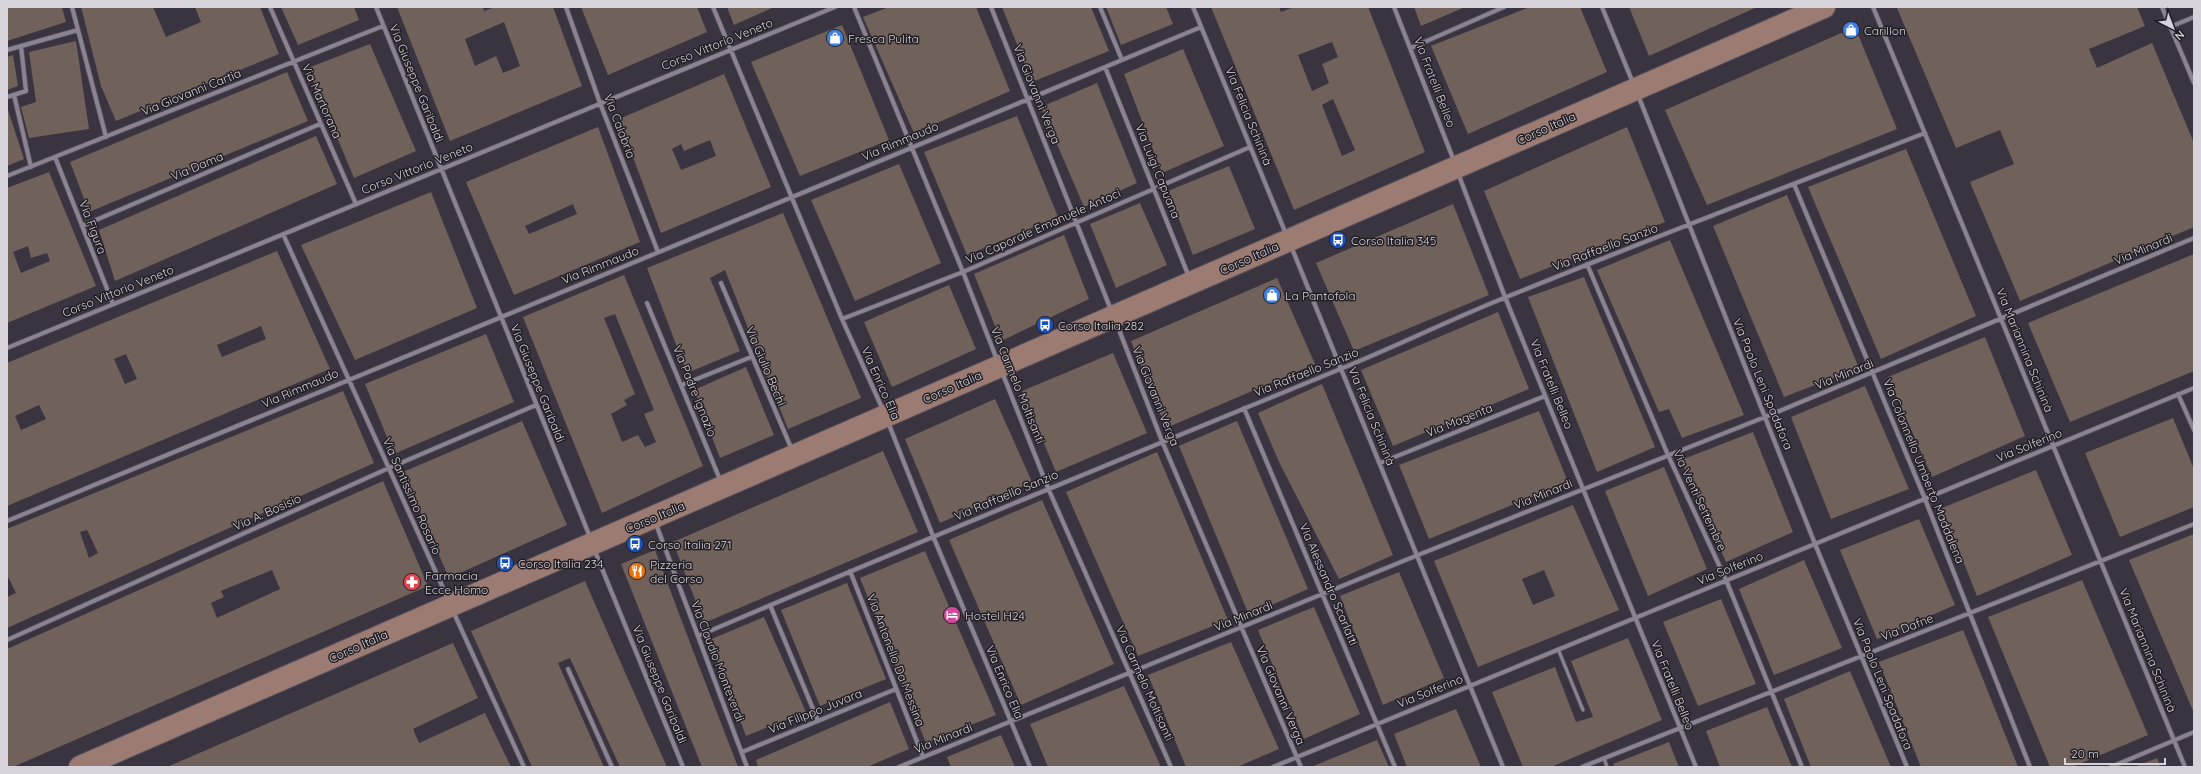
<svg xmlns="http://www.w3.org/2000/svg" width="2201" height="774" font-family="Quicksand,sans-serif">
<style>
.building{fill:#71615b;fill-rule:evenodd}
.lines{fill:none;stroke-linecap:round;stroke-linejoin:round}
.lane-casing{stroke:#58535d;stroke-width:4.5}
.street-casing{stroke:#58535d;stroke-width:5.5}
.secondary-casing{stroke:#58535d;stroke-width:24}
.lane{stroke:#8b8392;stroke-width:3}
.street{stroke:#8b8392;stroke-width:4}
.secondary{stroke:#9c7b73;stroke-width:22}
.labels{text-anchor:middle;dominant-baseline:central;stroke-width:3;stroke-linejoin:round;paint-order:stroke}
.poi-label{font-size:12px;fill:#d7d3db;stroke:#201d23;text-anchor:start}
.street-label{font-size:12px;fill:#d7d3db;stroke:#201d23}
</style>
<rect width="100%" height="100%" fill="#3a3441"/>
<path class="building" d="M 7,7 L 62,7 L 66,22 L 7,41 Z
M 81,7 L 153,7 L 166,37 L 201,22 L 195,7 L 260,7 L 279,54 L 116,121 L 101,86 Z
M 281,7 L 354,7 L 359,20 L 298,45 Z
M 397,7 L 483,7 L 484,11 L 495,7 L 553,7 L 582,86 L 450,141 ZM 504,22 L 520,66 L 503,73 L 496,56 L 475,66 L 465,39 Z
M 581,7 L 697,7 L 707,32 L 608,75 Z
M 727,7 L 774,7 L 734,25 Z
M 889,7 L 976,7 L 1010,91 L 914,133 L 863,17 Z
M 1002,7 L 1091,7 L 1109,51 L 1032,82 Z
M 1106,7 L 1166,7 L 1173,24 L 1121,45 Z
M 1211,7 L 1279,7 L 1281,12 L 1294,7 L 1368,7 L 1425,152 L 1294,210 ZM 1332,42 L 1338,57 L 1322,64 L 1329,83 L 1312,91 L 1298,55 ZM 1333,99 L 1355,150 L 1342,156 L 1322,105 Z
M 1414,7 L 1465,7 L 1421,26 Z
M 1530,7 L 1580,7 L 1607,72 L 1468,134 L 1431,46 Z
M 1629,7 L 1757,7 L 1649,56 Z
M 2137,7 L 2145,26 L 2089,49 L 2097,68 L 2152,43 L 2194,143 L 2194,227 L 2020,301 L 1970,182 L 2014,164 L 2000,130 L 1956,148 L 1897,8 Z
M 842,25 L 889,140 L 800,176 L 751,62 Z
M 1855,27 L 1897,129 L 1707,205 L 1665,110 Z
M 76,41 L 89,129 L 29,138 L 21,107 L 36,102 L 29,52 Z
M 370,44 L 416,151 L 354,178 L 308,68 Z
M 1183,49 L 1224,146 L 1162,173 L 1124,74 Z
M 13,55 L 18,86 L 7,90 L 7,57 Z
M 287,72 L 308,121 L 89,212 L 70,162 Z
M 724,74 L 771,187 L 661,233 L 619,119 ZM 710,140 L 716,156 L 681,170 L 672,149 L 681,144 L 684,151 Z
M 1097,83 L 1137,183 L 1084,207 L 1041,107 Z
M 7,107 L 24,159 L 7,166 Z
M 1017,116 L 1058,217 L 967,255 L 924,152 Z
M 598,127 L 640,242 L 514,295 L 466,182 ZM 573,204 L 577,214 L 529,234 L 525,226 Z
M 1627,127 L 1665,222 L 1520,279 L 1484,191 Z
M 316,136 L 337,184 L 115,281 L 99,230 Z
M 1906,149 L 1976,316 L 1881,359 L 1808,187 Z
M 899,164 L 941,263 L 855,301 L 811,200 Z
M 1229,166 L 1255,229 L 1193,255 L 1168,191 Z
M 49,172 L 96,286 L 7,323 L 7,188 ZM 28,246 L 31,258 L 47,253 L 50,261 L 21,273 L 13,252 Z
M 431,192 L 477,308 L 355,360 L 301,245 Z
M 1787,195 L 1859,368 L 1784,397 L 1713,226 Z
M 1140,203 L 1167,265 L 1116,288 L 1090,224 Z
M 1453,204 L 1489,295 L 1354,351 L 1316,263 Z
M 783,213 L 861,398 L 788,429 L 725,270 L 710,278 L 740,351 L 687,373 L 647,268 Z
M 1064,235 L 1089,299 L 1001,341 L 974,274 Z
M 1670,240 L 1744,415 L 1682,438 L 1669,409 L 1659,412 L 1597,270 Z
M 277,251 L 330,369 L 7,506 L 7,363 ZM 261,326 L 266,339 L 222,357 L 217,345 ZM 126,354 L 137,379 L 125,384 L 114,359 ZM 39,405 L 46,419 L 21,430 L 15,416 Z
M 2194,254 L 2194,371 L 2070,422 L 2028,323 Z
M 624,275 L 703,466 L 602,513 L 523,317 ZM 615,314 L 654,410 L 644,414 L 656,442 L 645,447 L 638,435 L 622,442 L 611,414 L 627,405 L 624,400 L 635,394 L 604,318 Z
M 1584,277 L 1655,447 L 1597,472 L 1528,297 Z
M 1277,278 L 1315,364 L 1166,428 L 1131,341 Z
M 949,285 L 976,349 L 892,387 L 864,322 Z
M 1498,312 L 1529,389 L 1393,446 L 1361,370 Z
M 486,334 L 514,402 L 394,454 L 365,384 Z
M 1985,337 L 2025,436 L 1932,477 L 1888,377 Z
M 1113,353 L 1147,433 L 1056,472 L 1022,391 Z
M 746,367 L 774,435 L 720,458 L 694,390 Z
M 1322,384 L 1393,555 L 1339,579 L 1279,462 L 1258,413 Z
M 1865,386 L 1909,489 L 1831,519 L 1791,417 Z
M 343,391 L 374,463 L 7,628 L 7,597 L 16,593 L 8,577 L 7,578 L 7,529 ZM 87,530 L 98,553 L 89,558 L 80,532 Z
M 995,399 L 1032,482 L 940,523 L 905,439 Z
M 1539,411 L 1568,482 L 1429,539 L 1399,465 Z
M 2173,418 L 2194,469 L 2194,507 L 2120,537 L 2085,453 Z
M 522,421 L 567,525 L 449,578 L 403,472 Z
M 1237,421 L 1308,589 L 1249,615 L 1179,446 Z
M 1753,432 L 1793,532 L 1726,562 L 1681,460 Z
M 883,451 L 918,532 L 704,623 L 673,542 Z
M 1157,452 L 1228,620 L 1138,656 L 1066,492 Z
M 1664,467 L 1707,569 L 1648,596 L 1605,491 Z
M 2036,470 L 2072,555 L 1977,596 L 1942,508 Z
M 383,481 L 428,586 L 13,767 L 7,767 L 7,649 ZM 272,570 L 280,589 L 217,618 L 211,603 L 224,597 L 221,591 Z
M 1042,500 L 1114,664 L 1021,705 L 949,540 Z
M 1573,505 L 1619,610 L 1478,667 L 1434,561 ZM 1544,570 L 1555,596 L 1533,605 L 1522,579 Z
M 1919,519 L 1955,605 L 1877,639 L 1840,550 Z
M 2194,534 L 2194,713 L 2129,560 Z
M 655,550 L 692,648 L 738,767 L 702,767 L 621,564 Z
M 925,551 L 996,715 L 926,743 L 860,578 Z
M 1804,560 L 1842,648 L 1774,675 L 1739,589 Z
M 1399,572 L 1444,678 L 1383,705 L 1340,596 Z
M 2082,580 L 2148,735 L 2072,767 L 2050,767 L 1988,617 Z
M 585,581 L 620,661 L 667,767 L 620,767 L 570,658 L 558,663 L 604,767 L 532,767 L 471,631 Z
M 847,583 L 886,679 L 820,706 L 781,610 Z
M 1721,599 L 1756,684 L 1698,706 L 1663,622 Z
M 1314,607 L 1360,714 L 1304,739 L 1258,630 Z
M 764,617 L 806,712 L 746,736 L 709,640 Z
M 1963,630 L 1985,684 L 2018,767 L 1921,767 L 1879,662 Z
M 1628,638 L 1662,720 L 1551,767 L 1523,767 L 1492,692 L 1555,667 L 1576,722 L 1593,717 L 1571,661 Z
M 1231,642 L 1279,749 L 1237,767 L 1186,767 L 1148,675 Z
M 453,643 L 478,698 L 413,729 L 419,743 L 485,713 L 511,767 L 167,767 Z
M 1850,671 L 1862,699 L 1891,767 L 1811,767 L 1784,699 Z
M 1124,686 L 1161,767 L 1048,767 L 1030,724 Z
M 890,702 L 909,749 L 867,767 L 758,767 L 756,760 Z
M 1767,707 L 1792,767 L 1720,767 L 1706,731 Z
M 1456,709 L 1481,767 L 1407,767 L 1394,734 Z
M 1001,735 L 1015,767 L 951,767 L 947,757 Z
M 1377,740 L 1389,767 L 1311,767 Z
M 1669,742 L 1679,767 L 1615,767 L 1613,764 Z
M 2157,758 L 2161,767 L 2134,767 Z"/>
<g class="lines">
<defs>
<path id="lane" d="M 1558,649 L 1583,710
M 1604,758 L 1607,767"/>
<path id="street" d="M 72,7 L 106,137
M 270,7 L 356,204
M 376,7 L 590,537
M 566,7 L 600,103 L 658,252
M 713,7 L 842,319 L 883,410
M 854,7 L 963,272 L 997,360
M 991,7 L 1111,310
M 1100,7 L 1122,60
M 1193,7 L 1286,234
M 1394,7 L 1454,161
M 1602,7 L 1633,83
M 1873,7 L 2185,767
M 2162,7 L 2194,83
M 2170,27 L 2194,17
M 1411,48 L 1504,7
M 7,50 L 78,30
M 1105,67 L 1189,277
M 14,95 L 31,167
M 1638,95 L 1815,544 L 1907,767
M 7,97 L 26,91 L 21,46
M 55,157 L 113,304
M 1458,173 L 1505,297 L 1696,767
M 7,176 L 383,26
M 1794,184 L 1925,499 L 2030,767
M 82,226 L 320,124
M 283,234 L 448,599
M 1291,246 L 1503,767
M 1587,264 L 1668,455 L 1726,580 L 1802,767
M 721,283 L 792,450
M 647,303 L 721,482
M 842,319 L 963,272 L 1250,147
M 1116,322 L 1162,441 L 1301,767
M 7,348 L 835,7
M 1002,372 L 1048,488 L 1171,767
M 682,385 L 751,357
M 2178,394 L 2194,430
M 1244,408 L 1395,767
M 888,422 L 933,536 L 1030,767
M 1380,463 L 1545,396
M 7,521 C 405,356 804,194 1201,27
M 656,524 L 747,767
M 594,549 L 683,767
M 850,571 L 923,757
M 770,605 L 818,721
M 453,611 L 524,767
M 698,636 C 910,545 1124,458 1338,370 C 1395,347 1451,319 1509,296 C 1647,240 1786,187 1925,133
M 7,640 L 389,468 L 536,405
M 568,669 L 612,767
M 742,752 L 896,689
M 899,767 L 1418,555 L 1765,417 L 2194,238
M 1273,767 L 2194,388
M 1582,767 L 2194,524
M 2111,767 L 2194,732"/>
<path id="secondary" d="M 80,767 L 1824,7"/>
</defs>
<use href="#lane" class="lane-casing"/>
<use href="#street" class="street-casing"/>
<use href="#secondary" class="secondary-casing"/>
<use href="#lane" class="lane"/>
<use href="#street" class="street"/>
<use href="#secondary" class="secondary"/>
</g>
<defs>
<symbol id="shop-disc" viewBox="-11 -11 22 22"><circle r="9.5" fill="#3f7fe0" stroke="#201d23"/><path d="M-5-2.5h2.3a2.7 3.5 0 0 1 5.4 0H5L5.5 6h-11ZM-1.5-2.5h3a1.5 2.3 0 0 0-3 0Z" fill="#fff"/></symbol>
<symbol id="bus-disc" viewBox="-11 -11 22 22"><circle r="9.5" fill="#1a4fb4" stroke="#201d23"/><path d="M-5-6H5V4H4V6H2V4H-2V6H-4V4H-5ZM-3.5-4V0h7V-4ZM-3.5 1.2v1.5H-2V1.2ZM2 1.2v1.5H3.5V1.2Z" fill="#fff"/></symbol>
<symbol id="restaurant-disc" viewBox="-11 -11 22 22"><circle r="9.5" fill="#e8710a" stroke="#201d23"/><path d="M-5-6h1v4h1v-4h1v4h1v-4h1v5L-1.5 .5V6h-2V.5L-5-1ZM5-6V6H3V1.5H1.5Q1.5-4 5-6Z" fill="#fff"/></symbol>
<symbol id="pharmacy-disc" viewBox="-11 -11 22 22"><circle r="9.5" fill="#e0444e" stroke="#201d23"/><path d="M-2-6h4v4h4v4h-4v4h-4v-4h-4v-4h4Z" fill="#fff"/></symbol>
<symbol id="hotel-disc" viewBox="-11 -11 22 22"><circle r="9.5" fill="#d1479c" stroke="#201d23"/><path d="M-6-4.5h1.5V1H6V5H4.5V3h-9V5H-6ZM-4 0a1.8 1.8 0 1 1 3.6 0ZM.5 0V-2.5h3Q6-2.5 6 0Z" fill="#fff"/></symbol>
</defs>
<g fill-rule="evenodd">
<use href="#shop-disc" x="1841" y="20" width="20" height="20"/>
<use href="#shop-disc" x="825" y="28" width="20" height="20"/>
<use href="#bus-disc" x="1328" y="230" width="20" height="20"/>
<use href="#shop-disc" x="1262" y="285" width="20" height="20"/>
<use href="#bus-disc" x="1035" y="315" width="20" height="20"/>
<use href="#bus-disc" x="625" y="534" width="20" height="20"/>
<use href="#bus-disc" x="495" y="553" width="20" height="20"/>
<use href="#restaurant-disc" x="627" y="561" width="20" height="20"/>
<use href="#pharmacy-disc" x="402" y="572" width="20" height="20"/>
<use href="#hotel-disc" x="942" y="605" width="20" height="20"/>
</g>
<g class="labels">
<g class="poi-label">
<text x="1864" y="30">Carillon</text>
<text x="848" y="38">Fresca Pulita</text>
<text x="1351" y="240">Corso Italia 345</text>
<text x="1285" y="295">La Pantofola</text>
<text x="1058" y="325">Corso Italia 282</text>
<text x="648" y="544">Corso Italia 271</text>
<text x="518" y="563">Corso Italia 234</text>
<text x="650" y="564">Pizzeria<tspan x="650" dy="14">del Corso</tspan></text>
<text x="425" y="575">Farmacia<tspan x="425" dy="14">Ecce Homo</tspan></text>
<text x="965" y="615">Hostel H24</text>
</g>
<g class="street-label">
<text transform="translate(717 44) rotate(-22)">Corso Vittorio Veneto</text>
<text transform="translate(1435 82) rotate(69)">Via Fratelli Belleo</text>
<text transform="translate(417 83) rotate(68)">Via Giuseppe Garibaldi</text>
<text transform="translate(191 92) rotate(-22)">Via Giovanni Cartia</text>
<text transform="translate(1037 94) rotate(68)">Via Giovanni Verga</text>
<text transform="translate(322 101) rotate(66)">Via Martorana</text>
<text transform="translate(1249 116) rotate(68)">Via Felicia Schininà</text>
<text transform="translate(620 126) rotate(69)">Via Calabria</text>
<text transform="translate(1546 128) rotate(-24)">Corso Italia</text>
<text transform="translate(900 141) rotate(-23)">Via Rimmaudo</text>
<text transform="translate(197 166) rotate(-23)">Via Dama</text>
<text transform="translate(417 168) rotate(-22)">Corso Vittorio Veneto</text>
<text transform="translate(1158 171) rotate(68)">Via Luigi Capuana</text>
<text transform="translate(1043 226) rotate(-24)">Via Caporale Emanuele Antoci</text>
<text transform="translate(93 227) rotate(69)">Via Figura</text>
<text transform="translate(1605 247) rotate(-21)">Via Raffaello Sanzio</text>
<text transform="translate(2143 249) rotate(-23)">Via Minardi</text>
<text transform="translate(1249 258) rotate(-24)">Corso Italia</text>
<text transform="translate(600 265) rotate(-22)">Via Rimmaudo</text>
<text transform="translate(118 291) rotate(-22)">Corso Vittorio Veneto</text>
<text transform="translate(2025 350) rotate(68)">Via Mariannina Schininà</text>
<text transform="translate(766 366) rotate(67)">Via Giulio Bechi</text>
<text transform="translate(1306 372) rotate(-22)">Via Raffaello Sanzio</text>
<text transform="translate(1844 374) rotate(-22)">Via Minardi</text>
<text transform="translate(538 383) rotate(68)">Via Giuseppe Garibaldi</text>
<text transform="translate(881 383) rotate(66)">Via Enrico Elia</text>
<text transform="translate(1552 384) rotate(68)">Via Fratelli Belleo</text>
<text transform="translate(1763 384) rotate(68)">Via Paolo Leni Spadafora</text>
<text transform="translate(1018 385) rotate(68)">Via Carmelo Moltisanti</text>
<text transform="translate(952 387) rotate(-24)">Corso Italia</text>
<text transform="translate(300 388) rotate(-23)">Via Rimmaudo</text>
<text transform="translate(695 391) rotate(68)">Via Padre Ignazio</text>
<text transform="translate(1156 396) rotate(68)">Via Giovanni Verga</text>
<text transform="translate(1372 416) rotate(68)">Via Felicia Schininà</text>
<text transform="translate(1459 420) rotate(-22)">Via Magenta</text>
<text transform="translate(2029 445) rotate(-22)">Via Solferino</text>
<text transform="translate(1924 471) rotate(68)">Via Colonnello Umberto Maddalena</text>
<text transform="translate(1543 494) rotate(-22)">Via Minardi</text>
<text transform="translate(1006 495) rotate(-23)">Via Raffaello Sanzio</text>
<text transform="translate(412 496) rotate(66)">Via Santissimo Rosario</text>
<text transform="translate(1700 500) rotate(65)">Via Venti Settembre</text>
<text transform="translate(267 512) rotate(-24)">Via A. Bosisio</text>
<text transform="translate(655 517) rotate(-23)">Corso Italia</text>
<text transform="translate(1730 568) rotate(-22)">Via Solferino</text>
<text transform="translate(1329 584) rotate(67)">Via Alessandro Scarlatti</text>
<text transform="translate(1243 616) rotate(-22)">Via Minardi</text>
<text transform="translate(1907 627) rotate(-21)">Via Dafne</text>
<text transform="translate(358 646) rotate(-24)">Corso Italia</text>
<text transform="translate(2148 650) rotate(68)">Via Mariannina Schininà</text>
<text transform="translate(896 660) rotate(69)">Via Antonello Da Messina</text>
<text transform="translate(718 661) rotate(69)">Via Claudio Monteverdi</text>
<text transform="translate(1005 682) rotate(67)">Via Enrico Elia</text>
<text transform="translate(1145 683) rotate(66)">Via Carmelo Moltisanti</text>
<text transform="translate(660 684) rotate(68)">Via Giuseppe Garibaldi</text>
<text transform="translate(1883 684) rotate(68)">Via Paolo Leni Spadafora</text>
<text transform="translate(1673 685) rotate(68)">Via Fratelli Belleo</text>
<text transform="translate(1430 691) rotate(-22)">Via Solferino</text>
<text transform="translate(1281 695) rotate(67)">Via Giovanni Verga</text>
<text transform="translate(815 711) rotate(-22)">Via Filippo Juvara</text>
<text transform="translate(943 738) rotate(-22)">Via Minardi</text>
</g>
</g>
<rect width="2201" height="774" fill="none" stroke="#d7d3db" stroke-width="16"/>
<g transform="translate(2173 28) rotate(138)" stroke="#201d23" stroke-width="3" paint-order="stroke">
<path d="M0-3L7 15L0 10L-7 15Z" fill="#d7d3db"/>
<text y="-6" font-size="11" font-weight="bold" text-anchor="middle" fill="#d7d3db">N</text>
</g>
<path d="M2065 758v6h100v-6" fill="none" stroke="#d7d3db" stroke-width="2"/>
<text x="2071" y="758" font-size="12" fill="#d7d3db" stroke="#201d23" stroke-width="3" paint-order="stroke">20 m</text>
</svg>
